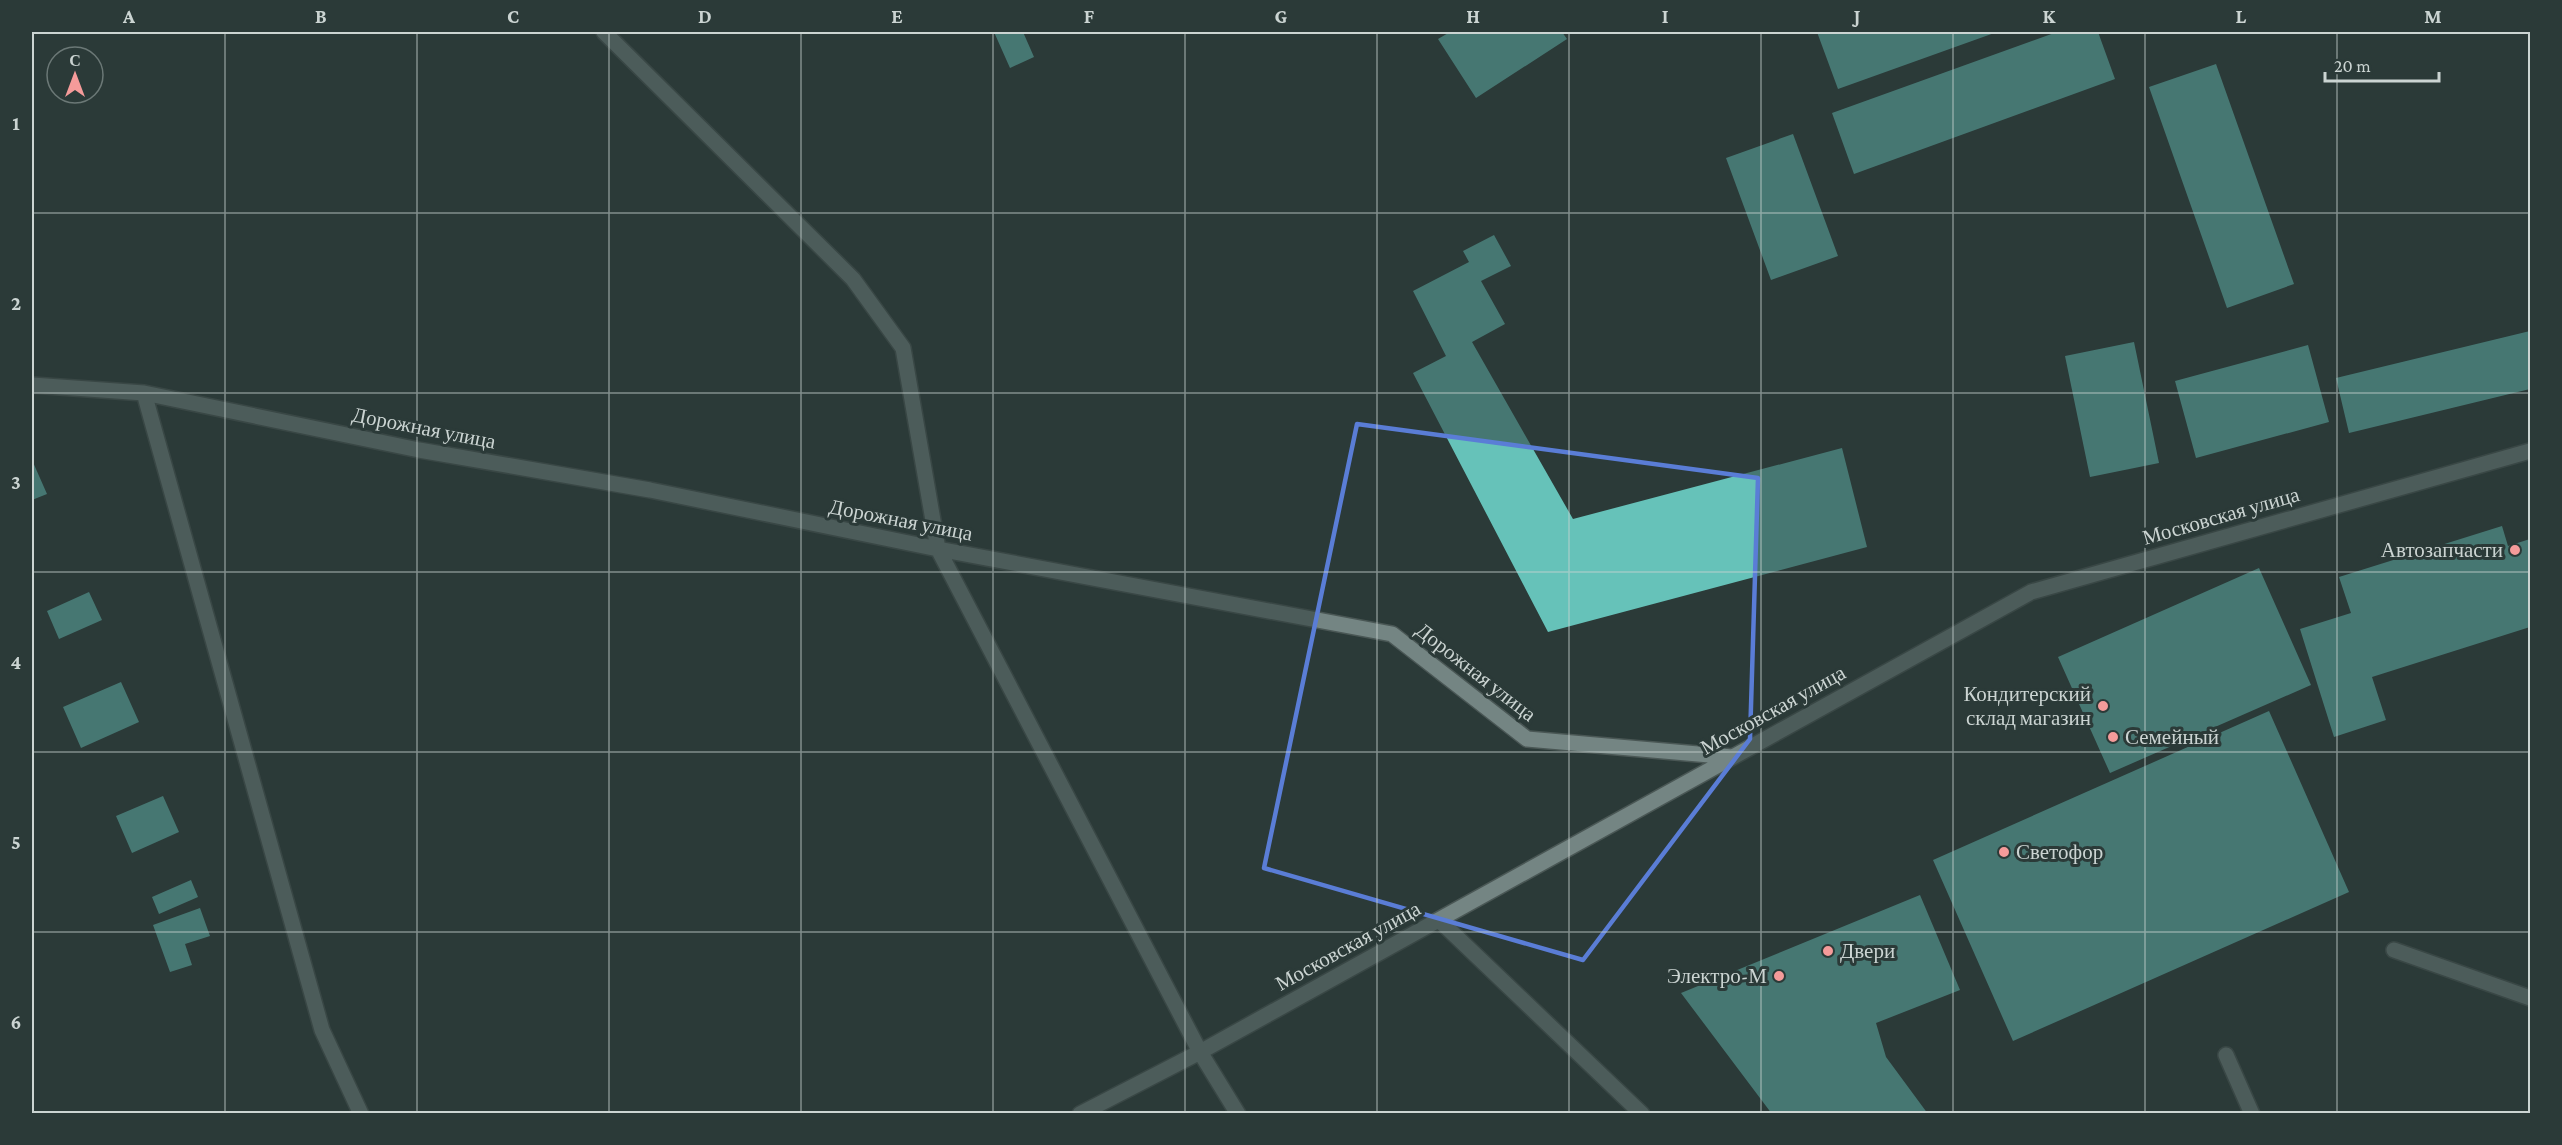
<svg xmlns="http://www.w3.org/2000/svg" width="2562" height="1145" font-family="'Crimson Pro',serif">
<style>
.building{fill:#66c2b9}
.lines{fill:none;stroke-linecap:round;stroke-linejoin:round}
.minor-casing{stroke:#4a5755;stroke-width:18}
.minor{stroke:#748583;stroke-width:15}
.marked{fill:none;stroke:#5a7dd6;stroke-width:4.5;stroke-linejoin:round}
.grid{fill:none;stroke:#cbd4d2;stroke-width:1.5;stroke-opacity:0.55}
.poi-dot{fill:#f59b9a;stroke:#2b3a38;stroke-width:2}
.labels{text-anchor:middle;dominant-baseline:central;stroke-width:6;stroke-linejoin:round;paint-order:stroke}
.street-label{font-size:21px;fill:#cbd4d2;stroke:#2b3a38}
.poi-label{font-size:21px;fill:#cbd4d2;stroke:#2b3a38;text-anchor:end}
.neatline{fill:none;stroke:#cbd4d2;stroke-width:2}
.grid-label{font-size:20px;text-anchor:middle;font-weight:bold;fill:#cbd4d2}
</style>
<rect width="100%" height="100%" fill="#2b3a38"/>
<path class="building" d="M 994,32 L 1023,32 L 1034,57 L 1010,68 Z
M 1450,32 L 1562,32 L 1567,39 L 1476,98 L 1438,39 Z
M 1817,32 L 1997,32 L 1838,89 Z
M 2057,32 L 2098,32 L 2115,79 L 1854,174 L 1832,113 Z
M 2216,64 L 2294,284 L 2227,308 L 2149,87 Z
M 1793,134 L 1838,256 L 1771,280 L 1726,158 Z
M 1494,235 L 1511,266 L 1481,281 L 1505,324 L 1472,342 L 1573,519 L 1842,448 L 1867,547 L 1548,632 L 1413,373 L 1446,356 L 1413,291 L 1469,262 L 1463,251 Z
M 2530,331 L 2530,389 L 2349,433 L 2336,378 Z
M 2134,342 L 2159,463 L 2090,477 L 2065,356 Z
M 2308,345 L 2329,422 L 2196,458 L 2175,381 Z
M 32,460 L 47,494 L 32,500 Z
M 2502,526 L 2508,546 L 2530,539 L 2530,627 L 2372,677 L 2386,720 L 2334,737 L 2300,629 L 2351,613 L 2339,577 Z
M 2259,568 L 2311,685 L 2110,773 L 2058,657 Z
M 89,592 L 102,620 L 59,639 L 47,611 Z
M 121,682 L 139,722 L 81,748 L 63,707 Z
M 2269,711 L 2349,892 L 2013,1041 L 1933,860 Z
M 163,796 L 179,832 L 132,853 L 116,816 Z
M 191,880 L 198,897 L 159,914 L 152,897 Z
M 1920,895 L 1960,990 L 1876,1023 L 1886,1057 L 1928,1114 L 1772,1114 L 1681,993 Z
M 200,908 L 210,936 L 185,944 L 192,965 L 170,972 L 153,925 Z"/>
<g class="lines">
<defs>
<path id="minor" d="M 604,32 L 853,279 L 903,348 L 938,549 L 1200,1052 L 1238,1114
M 32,385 L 144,393 L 419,450 L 650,490 L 938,549 L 1392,634 L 1527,739 L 1732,757
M 144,393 L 322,1030 L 361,1114
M 1439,920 L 1642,1114
M 2394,950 L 2530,998
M 2226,1055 L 2252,1114
M 1080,1114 L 1200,1052 L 2031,592 L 2530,451"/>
</defs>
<use href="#minor" class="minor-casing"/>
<use href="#minor" class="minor"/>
</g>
<path d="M0 0H2562V1145H0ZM 1357,424 L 1758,478 L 1750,739 L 1583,960 L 1264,868 Z" fill="#2b3a38" fill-opacity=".55" fill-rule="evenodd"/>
<path class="marked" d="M 1357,424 L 1758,478 L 1750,739 L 1583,960 L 1264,868 Z"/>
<path class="grid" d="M 225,32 L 225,1114M 417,32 L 417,1114M 609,32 L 609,1114M 801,32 L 801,1114M 993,32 L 993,1114M 1185,32 L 1185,1114M 1377,32 L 1377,1114M 1569,32 L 1569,1114M 1761,32 L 1761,1114M 1953,32 L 1953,1114M 2145,32 L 2145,1114M 2337,32 L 2337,1114M 32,213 L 2530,213M 32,393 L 2530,393M 32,572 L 2530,572M 32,752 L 2530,752M 32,932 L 2530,932"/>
<g class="poi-dot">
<circle cx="2515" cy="550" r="6"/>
<circle cx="2103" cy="706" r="6"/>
<circle cx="2113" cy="737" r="6"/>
<circle cx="2004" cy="852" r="6"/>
<circle cx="1828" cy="951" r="6"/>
<circle cx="1779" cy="976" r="6"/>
</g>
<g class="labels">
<g class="street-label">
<text transform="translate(424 428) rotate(11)">Дорожная улица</text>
<text transform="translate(2221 516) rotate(-16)">Московская улица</text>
<text transform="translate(901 520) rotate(11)">Дорожная улица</text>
<text transform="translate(1476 672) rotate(38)">Дорожная улица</text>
<text transform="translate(1773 710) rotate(-29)">Московская улица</text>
<text transform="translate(1348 946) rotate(-29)">Московская улица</text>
</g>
<g class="poi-label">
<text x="2503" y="550">Автозапчасти</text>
<text x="2091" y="694">Кондитерский<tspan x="2091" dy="24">склад магазин</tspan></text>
<text x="2125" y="737" text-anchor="start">Семейный</text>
<text x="2016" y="852" text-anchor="start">Светофор</text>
<text x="1840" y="951" text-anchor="start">Двери</text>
<text x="1767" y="976">Электро-М</text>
</g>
</g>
<rect width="2562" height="1145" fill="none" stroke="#2b3a38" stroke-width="66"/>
<g transform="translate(75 75)"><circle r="28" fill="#2b3a38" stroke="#6b7876" stroke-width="1.5"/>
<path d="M0-4.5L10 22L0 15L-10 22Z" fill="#f59b9a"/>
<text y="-9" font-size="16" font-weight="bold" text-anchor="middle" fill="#cbd4d2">С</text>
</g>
<path d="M2325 72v9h114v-9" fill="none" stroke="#cbd4d2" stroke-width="3"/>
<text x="2334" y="72" font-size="18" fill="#cbd4d2" stroke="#2b3a38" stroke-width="4.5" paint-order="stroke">20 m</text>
<rect x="33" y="33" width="2496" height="1079" class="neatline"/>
<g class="grid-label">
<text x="129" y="23">A</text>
<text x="321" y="23">B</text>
<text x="513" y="23">C</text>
<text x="705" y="23">D</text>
<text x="897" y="23">E</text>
<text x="1089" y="23">F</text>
<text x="1281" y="23">G</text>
<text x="1473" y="23">H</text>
<text x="1665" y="23">I</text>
<text x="1857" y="23">J</text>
<text x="2049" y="23">K</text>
<text x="2241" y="23">L</text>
<text x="2433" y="23">M</text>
<text x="16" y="130">1</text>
<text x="16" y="310">2</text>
<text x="16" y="489">3</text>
<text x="16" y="669">4</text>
<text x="16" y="849">5</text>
<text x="16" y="1029">6</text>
</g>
</svg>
